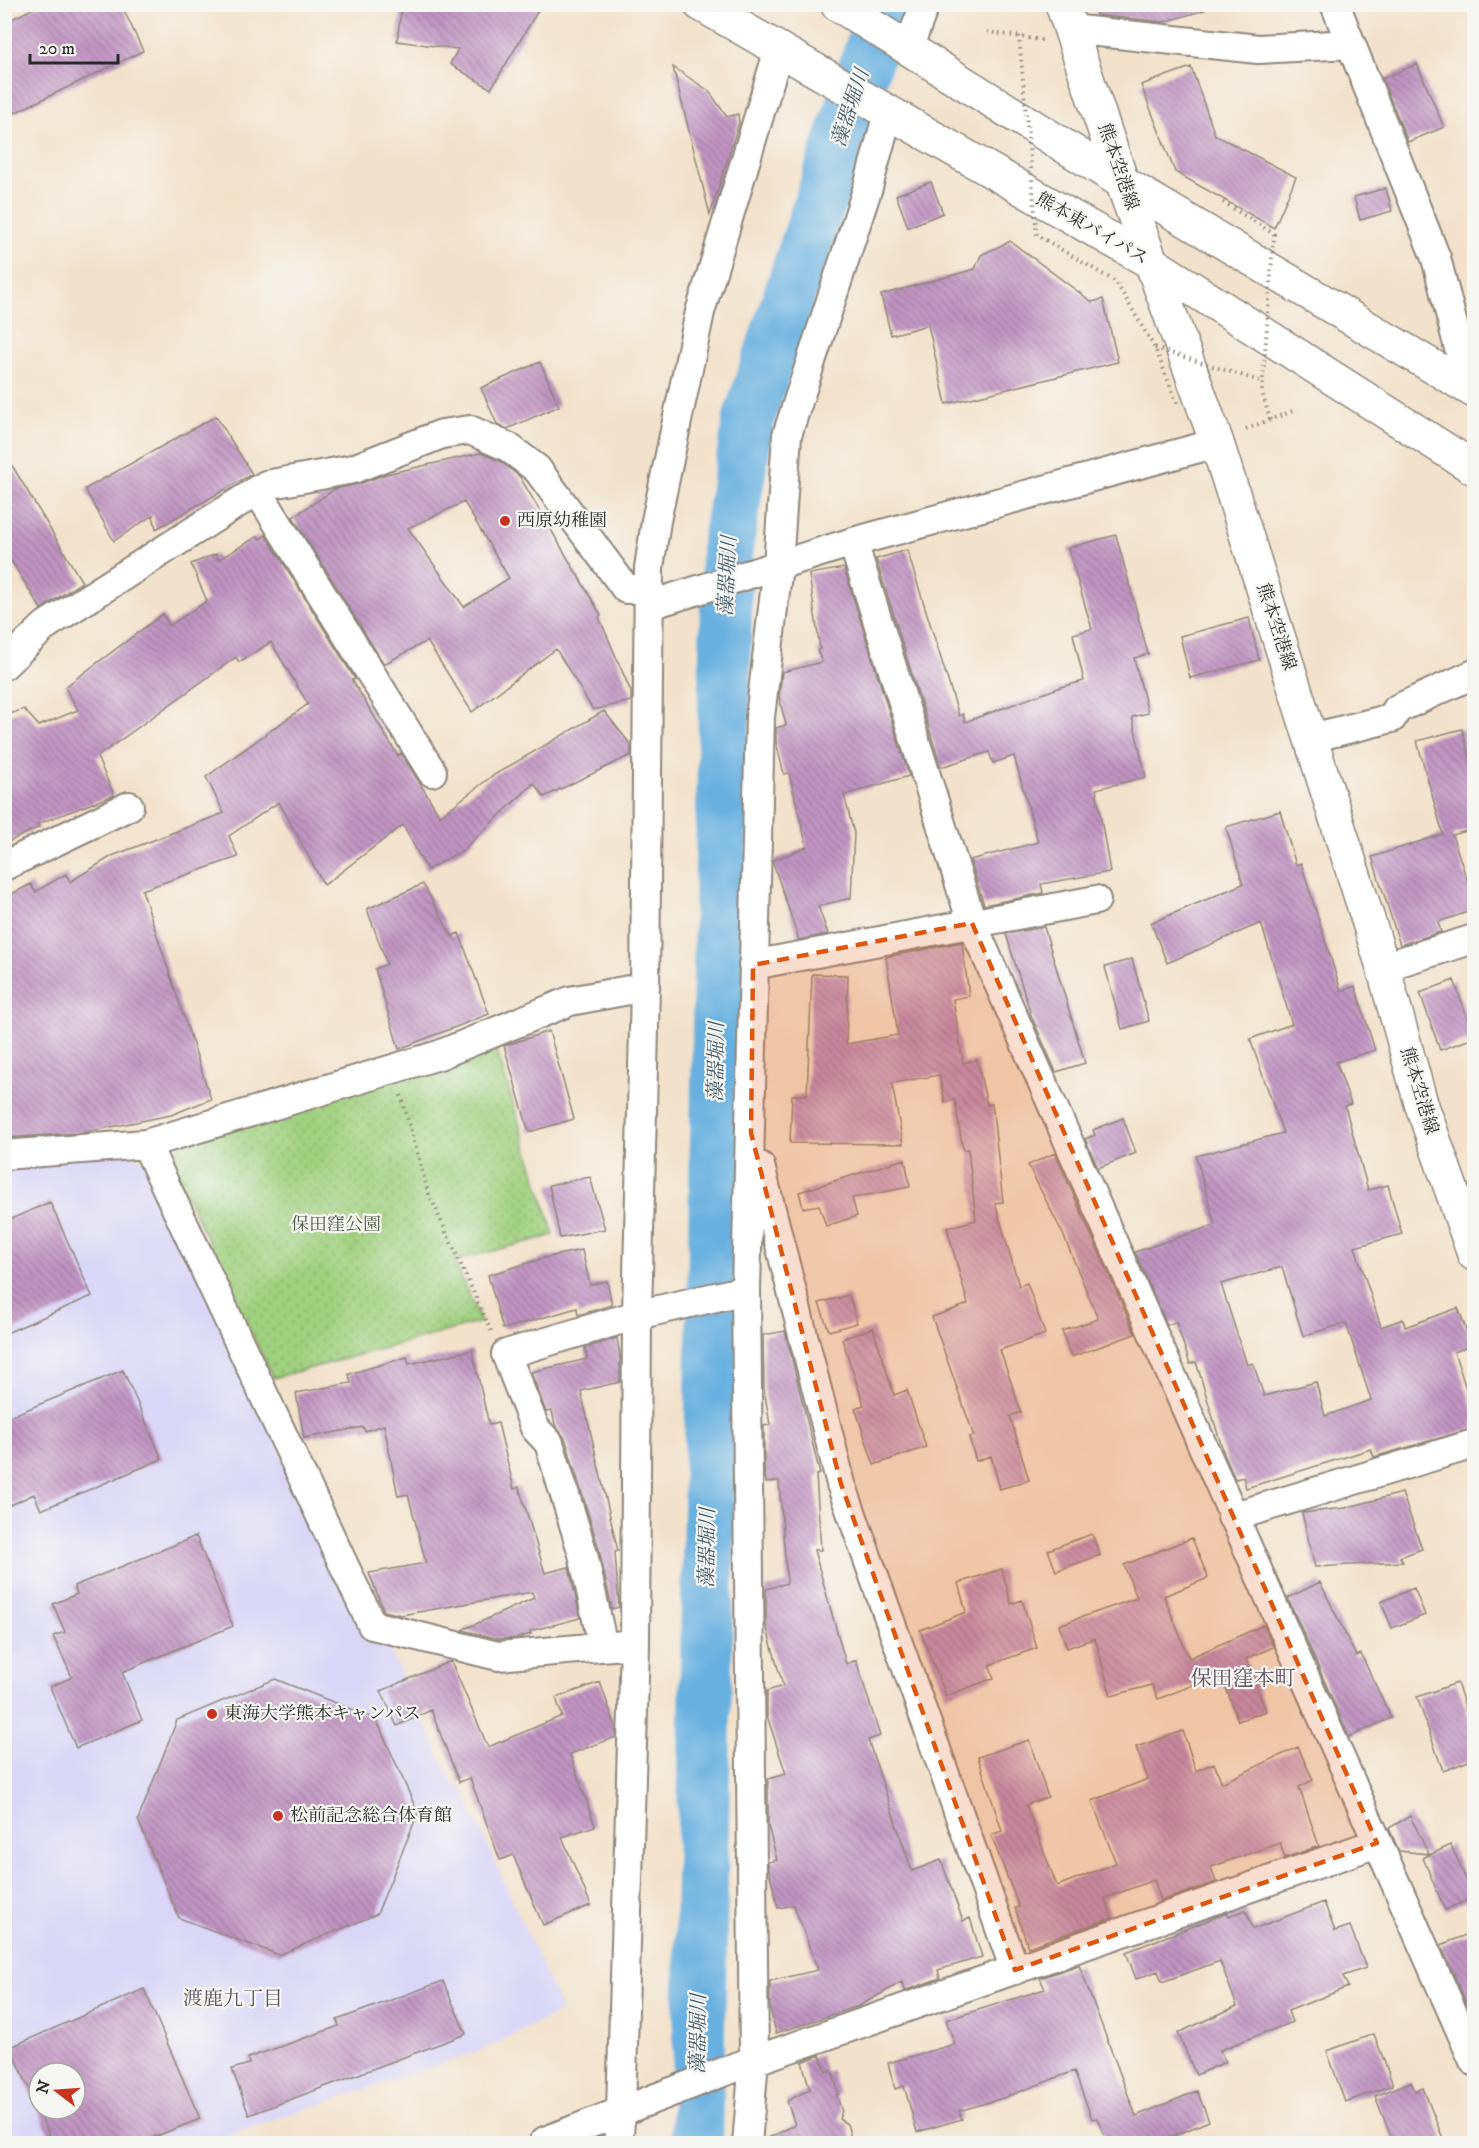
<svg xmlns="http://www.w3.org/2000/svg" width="1479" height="2148" font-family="'IM FELL DW Pica','Noto Serif JP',serif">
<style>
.built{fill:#d9d6f7;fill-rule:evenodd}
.park{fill:url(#park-dots);stroke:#667e55;stroke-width:1.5}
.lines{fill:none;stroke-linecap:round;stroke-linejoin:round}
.river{stroke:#68b0e0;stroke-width:52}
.building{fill:url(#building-back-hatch);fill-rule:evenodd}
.minor-casing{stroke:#8f867b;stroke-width:32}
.secondary-casing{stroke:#8f867b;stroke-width:36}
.trunk-casing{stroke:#8f867b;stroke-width:36}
.path{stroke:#8f867b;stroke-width:4;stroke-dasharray:1.5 4.5;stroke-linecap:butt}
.minor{stroke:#fff;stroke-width:28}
.secondary{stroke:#fff;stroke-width:33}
.trunk{stroke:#fff;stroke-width:33}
.path-bridge{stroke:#8f867b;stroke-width:4;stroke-dasharray:1.5 4.5;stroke-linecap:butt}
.marked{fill:#df570e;fill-opacity:0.2;stroke:#df570e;stroke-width:4.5;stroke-dasharray:12 8;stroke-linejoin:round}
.poi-dot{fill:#c8321e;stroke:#f6f6f2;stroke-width:2}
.labels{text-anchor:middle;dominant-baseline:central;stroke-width:4.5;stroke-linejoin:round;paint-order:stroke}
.street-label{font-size:18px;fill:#2b2b2b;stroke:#f6f6f2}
.poi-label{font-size:18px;fill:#2b2b2b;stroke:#f6f6f2;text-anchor:start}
.park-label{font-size:18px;fill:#4e5d44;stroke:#f6f6f2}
.water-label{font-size:20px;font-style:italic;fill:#405a6a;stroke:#f6f6f2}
.neighbourhood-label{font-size:20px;fill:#605060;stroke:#f6f6f2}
.quarter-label{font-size:21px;fill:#605060;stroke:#f6f6f2}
</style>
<defs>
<pattern id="park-dots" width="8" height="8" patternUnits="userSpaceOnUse" patternTransform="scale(1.5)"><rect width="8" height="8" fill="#a0d17f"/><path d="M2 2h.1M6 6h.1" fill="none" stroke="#83aa68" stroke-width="1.8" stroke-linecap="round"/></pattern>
<pattern id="building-back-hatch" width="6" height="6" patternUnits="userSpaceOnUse" patternTransform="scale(1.5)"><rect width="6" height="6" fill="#c194c2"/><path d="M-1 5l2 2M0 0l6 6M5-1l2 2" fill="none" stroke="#9d799e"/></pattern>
</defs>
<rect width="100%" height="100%" fill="#f6f6f2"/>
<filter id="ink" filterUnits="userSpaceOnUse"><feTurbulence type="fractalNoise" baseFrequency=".0167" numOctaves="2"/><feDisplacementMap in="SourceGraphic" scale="12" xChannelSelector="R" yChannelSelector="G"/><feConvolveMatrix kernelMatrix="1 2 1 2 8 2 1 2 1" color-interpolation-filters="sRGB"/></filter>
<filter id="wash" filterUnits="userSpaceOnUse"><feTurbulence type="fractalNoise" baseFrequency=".008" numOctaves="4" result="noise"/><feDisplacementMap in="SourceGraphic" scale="24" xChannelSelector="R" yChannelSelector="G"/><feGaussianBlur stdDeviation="1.35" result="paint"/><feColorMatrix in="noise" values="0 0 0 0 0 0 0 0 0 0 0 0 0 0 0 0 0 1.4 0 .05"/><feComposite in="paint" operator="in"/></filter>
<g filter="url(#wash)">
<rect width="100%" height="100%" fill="#f3e2cb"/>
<path class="built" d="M 128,1153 L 151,1165 L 362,1634 L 386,1642 L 455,1787 L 461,1786 L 562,2011 L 480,2051 L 204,2143 L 5,2144 L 5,1162 ZM 39,2073 L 75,2073 L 75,2109 L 39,2109 Z"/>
<path class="park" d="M 494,1042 L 554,1235 L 454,1261 L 481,1322 L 273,1378 L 172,1165 L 180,1145 Z"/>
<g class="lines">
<path class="river" d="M 697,2144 L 727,548 L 749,418 L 885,4"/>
</g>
<g id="blocks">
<path class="building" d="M 42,4 L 121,4 L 143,51 L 4,118 L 4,23 Z
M 402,4 L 464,11 L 468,4 L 542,4 L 491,89 L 450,64 L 458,49 L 397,41 Z
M 1094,4 L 1204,4 L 1205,10 L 1164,22 L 1096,15 Z
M 1417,64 L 1444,127 L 1408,142 L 1382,79 Z
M 673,67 L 709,91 L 727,117 L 738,114 L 739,123 L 710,215 Z
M 1191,67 L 1215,135 L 1296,177 L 1274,228 L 1175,172 L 1141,85 Z
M 931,182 L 943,213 L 908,227 L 896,195 Z
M 1386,188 L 1392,211 L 1360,220 L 1354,197 Z
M 1010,241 L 1092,302 L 1103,299 L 1118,362 L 946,404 L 928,325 L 891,335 L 881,295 L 975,269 L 981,255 Z
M 540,362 L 559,406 L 507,429 L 497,424 L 481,388 Z
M 216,416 L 252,474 L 156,529 L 153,515 L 114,541 L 85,489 Z
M 4,452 L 82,582 L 41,609 L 4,549 Z
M 481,453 L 500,461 L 520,477 L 601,615 L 599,617 L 631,692 L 631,701 L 593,710 L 556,649 L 472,712 L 427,641 L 384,664 L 293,517 L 335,489 L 359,484 L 386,474 ZM 464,502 L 509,578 L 464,607 L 408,528 Z
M 266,535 L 355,679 L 352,680 L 398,756 L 401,753 L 440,816 L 492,776 L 604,711 L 631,745 L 631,755 L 544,797 L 534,783 L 463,850 L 427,870 L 403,825 L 324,885 L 279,802 L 229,836 L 238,857 L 142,890 L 211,1099 L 171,1115 L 81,1133 L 4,1138 L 4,898 L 31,884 L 35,892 L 66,874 L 70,882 L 112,856 L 224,813 L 206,777 L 308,704 L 271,642 L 239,662 L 236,657 L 97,757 L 114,795 L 37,824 L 39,827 L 4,844 L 4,716 L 24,709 L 39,726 L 78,710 L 65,687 L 163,614 L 169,626 L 207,601 L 191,564 L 216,554 L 218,560 L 258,536 L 260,539 Z
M 1116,535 L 1148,654 L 1134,658 L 1148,713 L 1132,717 L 1146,777 L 1096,789 L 1110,872 L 1041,884 L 1043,893 L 984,905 L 970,860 L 1038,842 L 1014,756 L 993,763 L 989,752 L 941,767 L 876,559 L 907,550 L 959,716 L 963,714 L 965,722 L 1061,687 L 1084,681 L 1073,634 L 1092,629 L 1068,548 Z
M 844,568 L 909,776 L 844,795 L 854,833 L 851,898 L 818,906 L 828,934 L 799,940 L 773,863 L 773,860 L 807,847 L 789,773 L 784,774 L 776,742 L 776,728 L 786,725 L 779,697 L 782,672 L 822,662 L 817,650 L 820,649 L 809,574 Z
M 1249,618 L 1259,660 L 1190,678 L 1180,636 Z
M 1462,729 L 1474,774 L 1474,829 L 1452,835 L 1474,900 L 1474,910 L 1438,922 L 1441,932 L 1400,945 L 1372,857 L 1443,834 L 1417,741 Z
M 1280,811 L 1296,865 L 1301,863 L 1341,991 L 1355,986 L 1375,1050 L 1336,1062 L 1351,1104 L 1345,1106 L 1368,1190 L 1388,1185 L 1402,1234 L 1355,1247 L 1381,1327 L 1403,1319 L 1405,1327 L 1458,1308 L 1472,1345 L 1454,1352 L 1474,1413 L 1474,1428 L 1374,1457 L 1371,1449 L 1246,1488 L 1243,1477 L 1235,1479 L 1224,1454 L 1196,1362 L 1190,1364 L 1176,1322 L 1167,1325 L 1135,1252 L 1215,1225 L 1196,1156 L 1283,1133 L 1250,1039 L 1292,1024 L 1261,923 L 1167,963 L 1151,923 L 1243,884 L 1226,827 ZM 1282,1267 L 1303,1336 L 1346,1323 L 1371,1400 L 1325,1416 L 1316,1382 L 1264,1396 L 1253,1363 L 1247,1365 L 1221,1284 Z
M 423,884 L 452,936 L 459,933 L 489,1014 L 399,1049 L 375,969 L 387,964 L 367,909 Z
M 1044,927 L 1085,1063 L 1056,1072 L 1031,1015 L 1006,934 Z
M 962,942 L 969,996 L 953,999 L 963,1063 L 977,1060 L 987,1105 L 992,1104 L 1003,1202 L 995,1203 L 1019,1286 L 1027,1283 L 1045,1334 L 1000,1350 L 1021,1412 L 1010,1416 L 1029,1480 L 1000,1489 L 991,1456 L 976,1461 L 969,1437 L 974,1436 L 932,1317 L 968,1304 L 947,1228 L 976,1220 L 968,1149 L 964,1150 L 962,1145 L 955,1100 L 945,1102 L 939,1075 L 892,1083 L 903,1144 L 790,1143 L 792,1095 L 807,1095 L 812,974 L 848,975 L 846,1044 L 898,1035 L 886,957 Z
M 1132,959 L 1149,1021 L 1122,1029 L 1105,967 Z
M 1454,980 L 1474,1038 L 1440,1050 L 1420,993 Z
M 549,1031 L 574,1119 L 529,1132 L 504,1046 Z
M 1123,1118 L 1136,1153 L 1098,1168 L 1085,1139 L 1095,1135 L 1093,1130 Z
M 1055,1153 L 1135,1334 L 1071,1357 L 1062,1331 L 1098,1319 L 1063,1234 L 1028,1165 Z
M 905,1159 L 910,1187 L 852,1198 L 857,1216 L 826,1226 L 819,1205 L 803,1208 L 799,1192 Z
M 590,1177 L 605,1229 L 560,1238 L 549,1185 Z
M 50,1202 L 92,1296 L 4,1334 L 4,1222 Z
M 582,1250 L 590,1285 L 607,1281 L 612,1305 L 578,1315 L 577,1308 L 503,1329 L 488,1275 L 548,1257 Z
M 849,1295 L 857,1323 L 829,1331 L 819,1303 Z
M 873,1328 L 894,1395 L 907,1390 L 926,1447 L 874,1465 L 855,1408 L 864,1405 L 842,1339 Z
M 785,1331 L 820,1474 L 816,1475 L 821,1550 L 814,1550 L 846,1664 L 856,1660 L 880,1736 L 868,1740 L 912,1871 L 941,1860 L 963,1921 L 970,1918 L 982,1957 L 938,1970 L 940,1978 L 904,1991 L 902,1982 L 859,2006 L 776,2033 L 770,2007 L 770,1981 L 818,1970 L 794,1905 L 778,1908 L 768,1866 L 768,1862 L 777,1860 L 768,1826 L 768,1779 L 786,1774 L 767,1716 L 767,1691 L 783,1686 L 766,1625 L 766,1589 L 787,1583 L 779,1481 L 766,1483 L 764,1469 L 764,1426 L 770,1425 L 764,1389 L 763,1335 Z
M 617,1338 L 620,1356 L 620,1382 L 581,1391 L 618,1551 L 615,1552 L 619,1607 L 612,1609 L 599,1549 L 565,1438 L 555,1425 L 552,1411 L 546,1412 L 531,1372 L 587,1359 L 585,1348 Z
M 472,1350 L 489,1425 L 498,1423 L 514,1489 L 519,1487 L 545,1573 L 569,1567 L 580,1618 L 530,1631 L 531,1634 L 517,1638 L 499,1639 L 462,1630 L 534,1598 L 532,1592 L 401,1615 L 384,1611 L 369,1573 L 426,1563 L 408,1494 L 398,1496 L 384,1425 L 365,1431 L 363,1427 L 304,1438 L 296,1393 L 351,1383 L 349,1374 L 407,1357 L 409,1364 Z
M 123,1370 L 162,1459 L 41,1510 L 34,1494 L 4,1508 L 4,1419 Z
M 1402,1493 L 1422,1549 L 1400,1557 L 1403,1562 L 1315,1567 L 1302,1513 L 1345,1508 Z
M 1092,1534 L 1100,1555 L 1056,1571 L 1048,1550 Z
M 196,1536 L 233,1626 L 122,1672 L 142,1720 L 76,1748 L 50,1687 L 72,1677 L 53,1636 L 65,1632 L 53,1604 L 77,1594 L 74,1586 Z
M 1192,1538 L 1208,1578 L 1164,1596 L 1189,1658 L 1264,1625 L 1273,1647 L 1246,1659 L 1266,1711 L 1238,1721 L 1221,1674 L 1158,1699 L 1152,1685 L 1111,1696 L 1095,1638 L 1067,1648 L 1059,1625 L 1137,1598 L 1124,1565 Z
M 1002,1569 L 1011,1604 L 1022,1600 L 1037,1648 L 989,1665 L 994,1678 L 946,1696 L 920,1630 L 966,1612 L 958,1583 Z
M 1320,1582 L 1356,1656 L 1361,1654 L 1391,1718 L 1349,1737 L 1288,1598 Z
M 1414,1588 L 1425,1615 L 1392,1628 L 1381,1602 Z
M 451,1661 L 488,1747 L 562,1716 L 556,1698 L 600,1682 L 616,1728 L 616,1737 L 570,1754 L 595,1826 L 562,1837 L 591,1905 L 543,1925 L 513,1855 L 500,1860 L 470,1778 L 459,1782 L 431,1710 L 397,1726 L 381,1691 Z
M 275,1679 L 376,1719 L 418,1813 L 377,1914 L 279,1955 L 179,1918 L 138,1820 L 177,1720 Z
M 1457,1683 L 1474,1733 L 1474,1759 L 1443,1771 L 1417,1697 Z
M 1183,1731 L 1196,1771 L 1214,1763 L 1222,1783 L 1298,1747 L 1313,1780 L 1299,1787 L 1319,1846 L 1285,1858 L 1280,1843 L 1211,1867 L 1216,1882 L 1161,1901 L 1154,1880 L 1105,1898 L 1112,1918 L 1028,1947 L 1015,1908 L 1019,1907 L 991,1835 L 1002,1831 L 978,1757 L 1029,1740 L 1048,1797 L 1026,1805 L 1057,1886 L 1116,1863 L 1092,1801 L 1148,1779 L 1136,1747 Z
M 1410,1816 L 1429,1854 L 1399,1851 L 1389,1828 Z
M 1451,1845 L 1474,1897 L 1445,1910 L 1423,1858 Z
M 1324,1902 L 1335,1931 L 1350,1926 L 1366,1968 L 1343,1976 L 1348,1987 L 1288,2011 L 1292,2022 L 1220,2050 L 1225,2062 L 1196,2075 L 1178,2033 L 1237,2006 L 1220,1961 L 1162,1982 L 1158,1971 L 1136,1979 L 1126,1952 L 1227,1913 L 1228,1916 L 1246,1910 L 1253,1929 Z
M 1468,1934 L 1474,1951 L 1474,2021 L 1441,1945 Z
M 1079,1965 L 1136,2116 L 1197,2091 L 1209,2121 L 1154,2144 L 1108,2144 L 1097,2118 L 1092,2119 L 1074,2071 L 1003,2098 L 959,2111 L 962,2119 L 917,2132 L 904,2086 L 895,2089 L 888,2063 L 955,2044 L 946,2020 L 1045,1989 L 1040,1978 Z
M 443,1981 L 466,2034 L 249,2115 L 232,2069 L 249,2064 L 248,2058 L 339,2026 L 337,2020 Z
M 144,1989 L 200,2119 L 136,2144 L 53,2144 L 11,2047 ZM 39,2073 L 75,2073 L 75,2109 L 39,2109 Z
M 1374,2034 L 1393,2085 L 1345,2102 L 1327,2051 Z
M 820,2055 L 826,2072 L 832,2070 L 839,2094 L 836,2095 L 842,2111 L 839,2119 L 847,2124 L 853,2144 L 764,2144 L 764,2140 L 795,2125 L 787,2101 L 810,2089 L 802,2062 Z
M 1411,2082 L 1415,2091 L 1423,2088 L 1445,2144 L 1394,2144 L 1375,2096 Z"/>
</g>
</g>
<g filter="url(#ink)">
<use href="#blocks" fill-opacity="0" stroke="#8f867b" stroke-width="1.5"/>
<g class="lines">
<defs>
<path id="minor" d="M 1335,4 L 1436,258 L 1469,388
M 1070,29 L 1258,49 L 1351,44
M 908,49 L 925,4
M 257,490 L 432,772
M 853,542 L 972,923 L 1474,2061
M 650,605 L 853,542 L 1217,443
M 4,665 L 46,625 L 266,485 L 353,469 L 442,434 L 470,430 L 508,447 L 537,469 L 626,589 L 649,589
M 1311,738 L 1392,718 L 1397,709 L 1474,674
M 4,866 L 129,806
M 753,965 L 1096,900
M 1383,967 L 1474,939
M 146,1144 L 372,1625 L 498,1656 L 635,1644 L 621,2111 L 618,2144
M 4,1155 L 146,1144 L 439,1055 L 570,1001 L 645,987
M 760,1166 L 841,1484 L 1015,1970
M 1232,1517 L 1474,1444
M 635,1644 L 637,1315 L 645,987 L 649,568 L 656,521 L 700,312 L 779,49
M 603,1647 L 583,1554 L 549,1443 L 535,1428 L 506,1354 L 637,1315 L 746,1290
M 545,2141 L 736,2067 L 1377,1843
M 747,2144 L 754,2060 L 746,1290 L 760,717 L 778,566 L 787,435 L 868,187 L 888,113"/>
<path id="secondary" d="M 1062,4 L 1122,182 L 1217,443 L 1383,967 L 1421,1103 L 1474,1254"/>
<path id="trunk" d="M 700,4 L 1152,263 L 1474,468
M 837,4 L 1122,182 L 1474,391"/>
</defs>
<use href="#minor" class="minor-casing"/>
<use href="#secondary" class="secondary-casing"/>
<use href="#trunk" class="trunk-casing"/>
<path class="path" d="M 987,32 L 1042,40
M 1246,429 L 1295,410
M 401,1095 L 428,1192 L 491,1331"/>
<use href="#minor" class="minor"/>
<use href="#secondary" class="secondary"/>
<use href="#trunk" class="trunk"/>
<path class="path-bridge" d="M 1019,36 L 1037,235 L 1116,282 L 1155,348 L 1177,403
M 1223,202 L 1274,234 L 1262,391 L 1270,420
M 1155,348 L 1263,382"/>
</g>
</g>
<path class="marked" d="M 972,923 L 1377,1843 L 1015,1970 L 841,1484 L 751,1133 L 753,965 Z"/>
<g class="poi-dot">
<circle cx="505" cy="521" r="6"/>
<circle cx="212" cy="1714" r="6"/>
<circle cx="278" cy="1816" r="6"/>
</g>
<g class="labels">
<g class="street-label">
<text transform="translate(1118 167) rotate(71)">熊本空港線</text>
<text transform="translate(1092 229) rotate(30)">熊本東バイパス</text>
<text transform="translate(1276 627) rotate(72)">熊本空港線</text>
<text transform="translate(1419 1091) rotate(73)">熊本空港線</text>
</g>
<g class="poi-label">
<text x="517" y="521">西原幼稚園</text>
<text x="224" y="1714">東海大学熊本キャンパス</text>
<text x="290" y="1816">松前記念総合体育館</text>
</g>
<g class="park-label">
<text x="336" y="1225">保田窪公園</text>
</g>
<g class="water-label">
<text transform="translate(851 108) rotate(-72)">藻器堀川</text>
<text transform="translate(728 576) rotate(-87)">藻器堀川</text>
<text transform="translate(717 1062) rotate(-89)">藻器堀川</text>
<text transform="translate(708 1548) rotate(-89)">藻器堀川</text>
<text transform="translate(699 2034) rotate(-89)">藻器堀川</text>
</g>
<g class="neighbourhood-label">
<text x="233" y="1999">渡鹿九丁目</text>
</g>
<g class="quarter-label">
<text x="1243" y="1679">保田窪本町</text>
</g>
</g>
<rect width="1479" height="2148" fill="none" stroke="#f6f6f2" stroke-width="24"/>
<g transform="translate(57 2091) rotate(287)"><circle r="28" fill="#f6f6f2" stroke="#a5a5a2" stroke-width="1.5"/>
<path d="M0-4.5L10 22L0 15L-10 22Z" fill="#c8321e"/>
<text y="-9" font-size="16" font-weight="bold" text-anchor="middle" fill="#2b2b2b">N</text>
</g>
<path d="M30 54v9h88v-9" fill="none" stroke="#2b2b2b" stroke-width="3"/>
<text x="39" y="54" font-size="18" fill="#2b2b2b" stroke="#f6f6f2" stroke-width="4.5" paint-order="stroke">20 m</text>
</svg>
